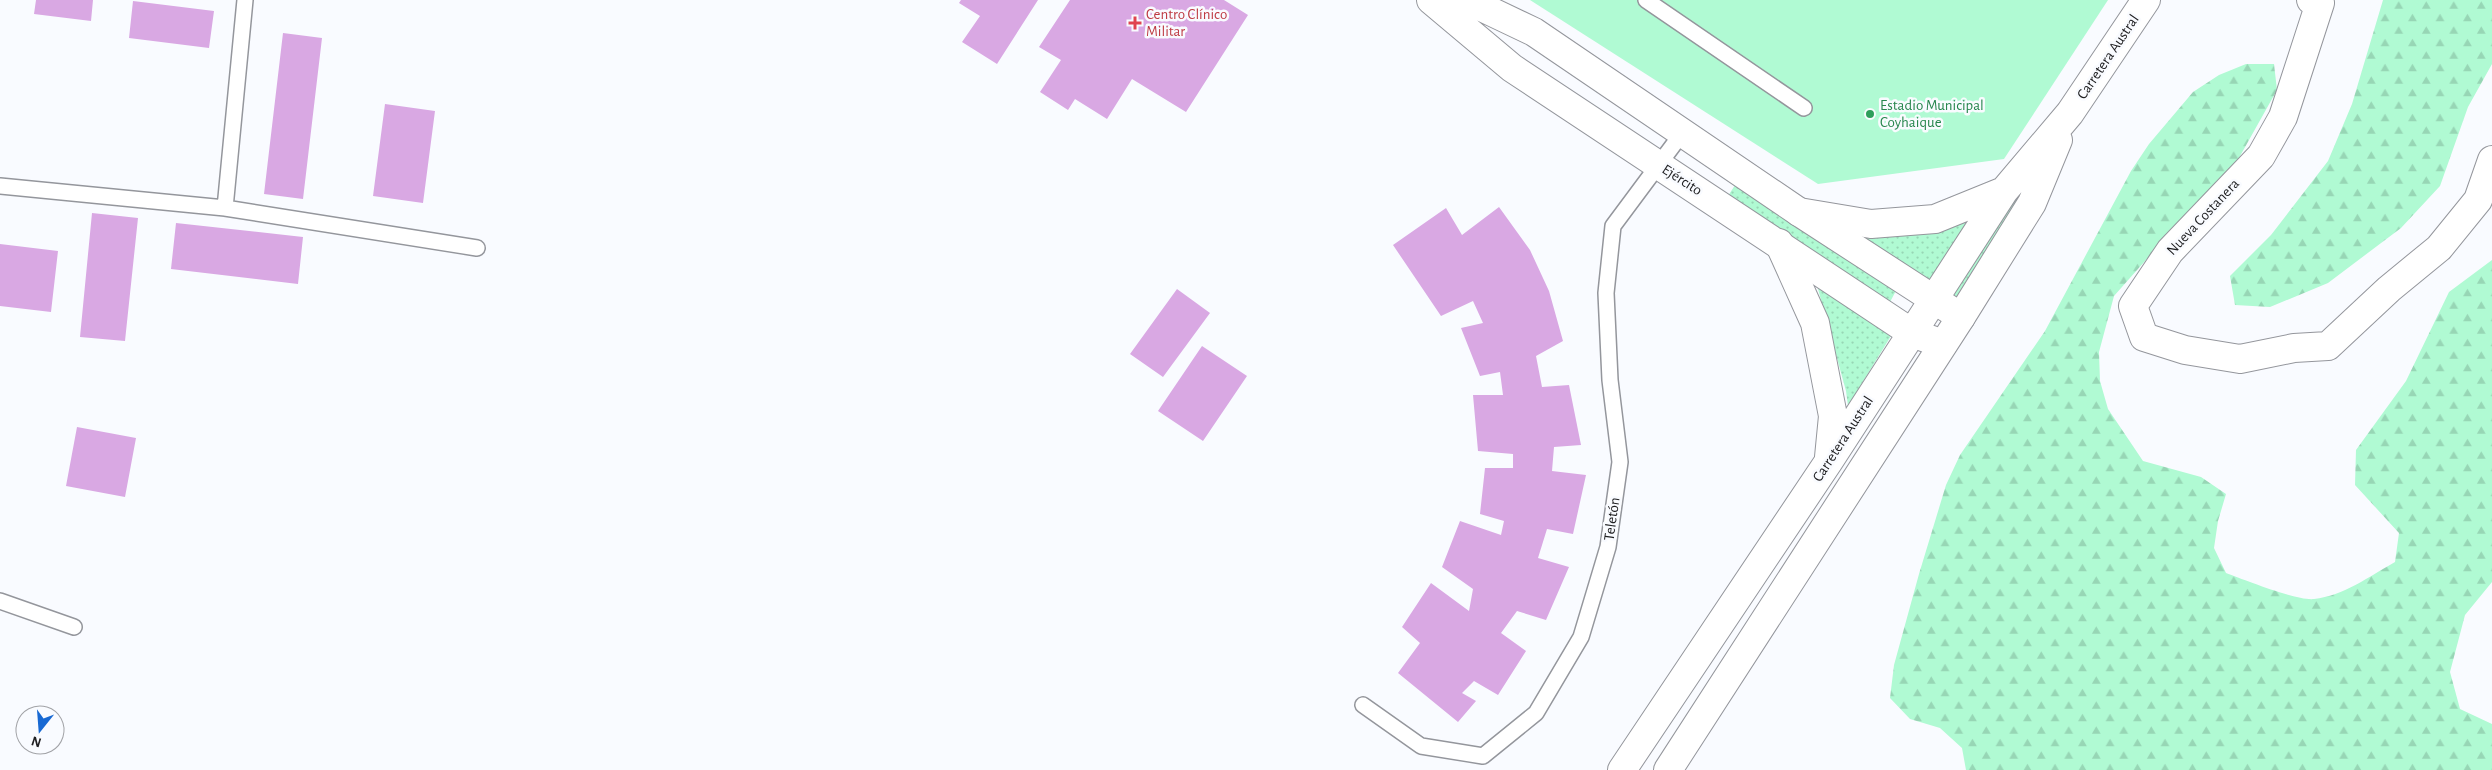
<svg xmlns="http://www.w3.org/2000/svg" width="2492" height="770" font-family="'Alegreya Sans',sans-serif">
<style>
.grass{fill:url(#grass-dots)}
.forest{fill:url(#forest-firs)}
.garden{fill:#b0fad3}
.building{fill:#d9a8e3}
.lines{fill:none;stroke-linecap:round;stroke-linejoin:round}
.lane-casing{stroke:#94969c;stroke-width:18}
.street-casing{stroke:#94969c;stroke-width:30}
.secondary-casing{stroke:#94969c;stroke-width:30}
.highway-casing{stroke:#94969c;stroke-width:30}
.lane{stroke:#fff;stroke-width:15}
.street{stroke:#fff;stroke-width:28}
.secondary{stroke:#fff;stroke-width:28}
.highway{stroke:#fff;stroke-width:28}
.health-dot{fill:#e0444e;stroke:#f9fbff;stroke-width:2}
.leisure-dot{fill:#2e9e5b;stroke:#f9fbff;stroke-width:2}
.labels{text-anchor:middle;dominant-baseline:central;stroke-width:5;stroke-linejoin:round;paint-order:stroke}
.health-label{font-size:15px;fill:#be3a42;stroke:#f9fbff;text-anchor:start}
.street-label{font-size:15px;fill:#202022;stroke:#f9fbff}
.leisure-label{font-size:15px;fill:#27864d;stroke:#f9fbff;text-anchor:start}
</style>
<defs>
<pattern id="grass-dots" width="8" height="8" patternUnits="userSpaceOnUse" patternTransform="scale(1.25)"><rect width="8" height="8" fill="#b0fad3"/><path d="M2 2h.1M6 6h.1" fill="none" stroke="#97d6b5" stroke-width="1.8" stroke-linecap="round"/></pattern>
<pattern id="forest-firs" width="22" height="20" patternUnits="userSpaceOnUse" patternTransform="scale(1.25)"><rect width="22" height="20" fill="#b0fad3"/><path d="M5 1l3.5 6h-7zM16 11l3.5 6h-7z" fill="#97d6b5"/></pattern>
</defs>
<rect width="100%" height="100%" fill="#f9fbff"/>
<path class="grass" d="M 2040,162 L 1966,305 L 1947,294 Z
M 1737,182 L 1898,287 L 1890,302 L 1728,196 Z
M 1980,211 L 1932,283 L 1849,231 Z
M 1815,278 L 1894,331 L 1848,406 L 1846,391 Z"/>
<path class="forest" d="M 2383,0 L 2492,0 L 2492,64 L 2468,107 L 2440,186 L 2401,228 L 2328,283 L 2270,307 L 2235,305 L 2230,276 L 2271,235 L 2328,161 L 2352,104 Z
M 2246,64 L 2274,64 L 2277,90 L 2221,190 L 2153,252 L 2114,296 L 2099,352 L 2100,381 L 2108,409 L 2143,461 L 2201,477 L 2226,494 L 2218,521 L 2214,548 L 2226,573 C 2245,580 2297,601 2314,599 C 2343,596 2370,576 2395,562 L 2399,533 L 2355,485 L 2356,450 L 2406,381 L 2449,292 L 2492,260 L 2492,582 L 2465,615 L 2450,672 L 2460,709 L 2492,724 L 2492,770 L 1966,770 L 1962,748 L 1940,728 L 1910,719 L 1890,698 L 1894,665 L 1919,574 L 1946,485 L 1960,455 L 2045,331 L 2131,171 L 2149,144 L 2193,92 L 2219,75 Z"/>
<path class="garden" d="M 1530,0 L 2108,0 L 2004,159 L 1818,184 Z"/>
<path class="building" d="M 36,0 L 93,0 L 91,21 L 34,14 Z
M 961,0 L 1038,0 L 997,64 L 962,42 L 980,16 L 959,3 Z
M 1070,0 L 1224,0 L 1248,15 L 1186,112 L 1132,79 L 1107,119 L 1075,99 L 1068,110 L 1040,92 L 1061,60 L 1039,47 Z
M 133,1 L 214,11 L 209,48 L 129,38 Z
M 283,33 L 322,38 L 303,199 L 264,194 Z
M 385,104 L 435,111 L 423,203 L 373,196 Z
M 1499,207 L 1530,250 L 1549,291 L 1563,341 L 1536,356 L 1542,387 L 1569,385 L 1581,445 L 1554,447 L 1552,471 L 1586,475 L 1573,534 L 1547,529 L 1538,558 L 1569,567 L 1546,620 L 1517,611 L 1501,633 L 1526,651 L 1498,695 L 1474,681 L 1462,693 L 1476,701 L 1458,722 L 1398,673 L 1420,643 L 1402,627 L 1431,583 L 1469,611 L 1473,589 L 1442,567 L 1460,521 L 1501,535 L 1504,521 L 1480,514 L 1485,468 L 1513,468 L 1513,454 L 1478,451 L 1473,395 L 1503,395 L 1500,372 L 1480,376 L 1461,328 L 1483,323 L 1473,301 L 1441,316 L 1393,245 L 1446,208 L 1462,235 Z
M 92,213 L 138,218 L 125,341 L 80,337 Z
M 176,223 L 303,237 L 298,284 L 171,269 Z
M 0,244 L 58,251 L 51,312 L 0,306 Z
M 1177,289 L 1210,313 L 1163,377 L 1130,354 Z
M 1202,346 L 1247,376 L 1203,441 L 1158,411 Z
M 77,427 L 136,438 L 125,497 L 66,486 Z"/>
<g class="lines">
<defs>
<path id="lane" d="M 1646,0 L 1804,108
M 0,186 L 225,208 L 477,248
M 225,208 L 245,0
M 0,601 L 74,627
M 1363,705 L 1421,746 L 1483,756 L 1536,713 L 1581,637 L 1608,547 L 1620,462 L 1610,380 L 1606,293 L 1613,226 L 1683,132"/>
<path id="street" d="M 2311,0 L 2320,3 L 2283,117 L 2261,156 L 2170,251 L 2133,306 L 2144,337 L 2185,350 L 2240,359 L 2294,348 L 2328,346 L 2389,289 L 2439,248 L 2478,200 L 2492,160"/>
<path id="secondary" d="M 1431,0 L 1512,68 L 1912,333 L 1943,344
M 1467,0 L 1534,32 L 1799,212 L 1961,317"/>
<path id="highway" d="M 1799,212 L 1871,224 L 1935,219 L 2004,191
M 1779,243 L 1815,323 L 1833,416 L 1829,457
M 1622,770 L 1829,461 L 2004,191 L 2070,113 L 2146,0
M 1668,770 L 1961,317 L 2032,203 L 2058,140"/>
</defs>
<use href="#lane" class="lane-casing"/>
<use href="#street" class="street-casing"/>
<use href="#secondary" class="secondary-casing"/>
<use href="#highway" class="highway-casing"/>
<use href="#lane" class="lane"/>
<use href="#street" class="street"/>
<use href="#secondary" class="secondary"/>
<use href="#highway" class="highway"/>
</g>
<path class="health-dot" d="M1132.5 15.5h5v5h5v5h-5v5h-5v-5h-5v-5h5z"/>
<circle class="leisure-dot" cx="1870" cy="114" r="5"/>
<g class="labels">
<g class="health-label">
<text x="1146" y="14">Centro Clínico<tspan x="1146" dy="17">Militar</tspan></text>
</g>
<g class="street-label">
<text transform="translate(2108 57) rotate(-56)">Carretera Austral</text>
<text transform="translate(1682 180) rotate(33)">Ejército</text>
<text transform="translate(2203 217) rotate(-47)">Nueva Costanera</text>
<text transform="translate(1843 439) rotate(-57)">Carretera Austral</text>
<text transform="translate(1612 519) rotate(-82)">Teletón</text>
</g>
<g class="leisure-label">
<text x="1880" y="105">Estadio Municipal<tspan x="1880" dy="17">Coyhaique</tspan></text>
</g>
</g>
<g transform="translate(40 730) rotate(197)"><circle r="24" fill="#f9fbff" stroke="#a2a3a7"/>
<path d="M0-4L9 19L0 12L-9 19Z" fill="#1869d3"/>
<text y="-8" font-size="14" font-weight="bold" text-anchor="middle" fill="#202022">N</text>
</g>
</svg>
